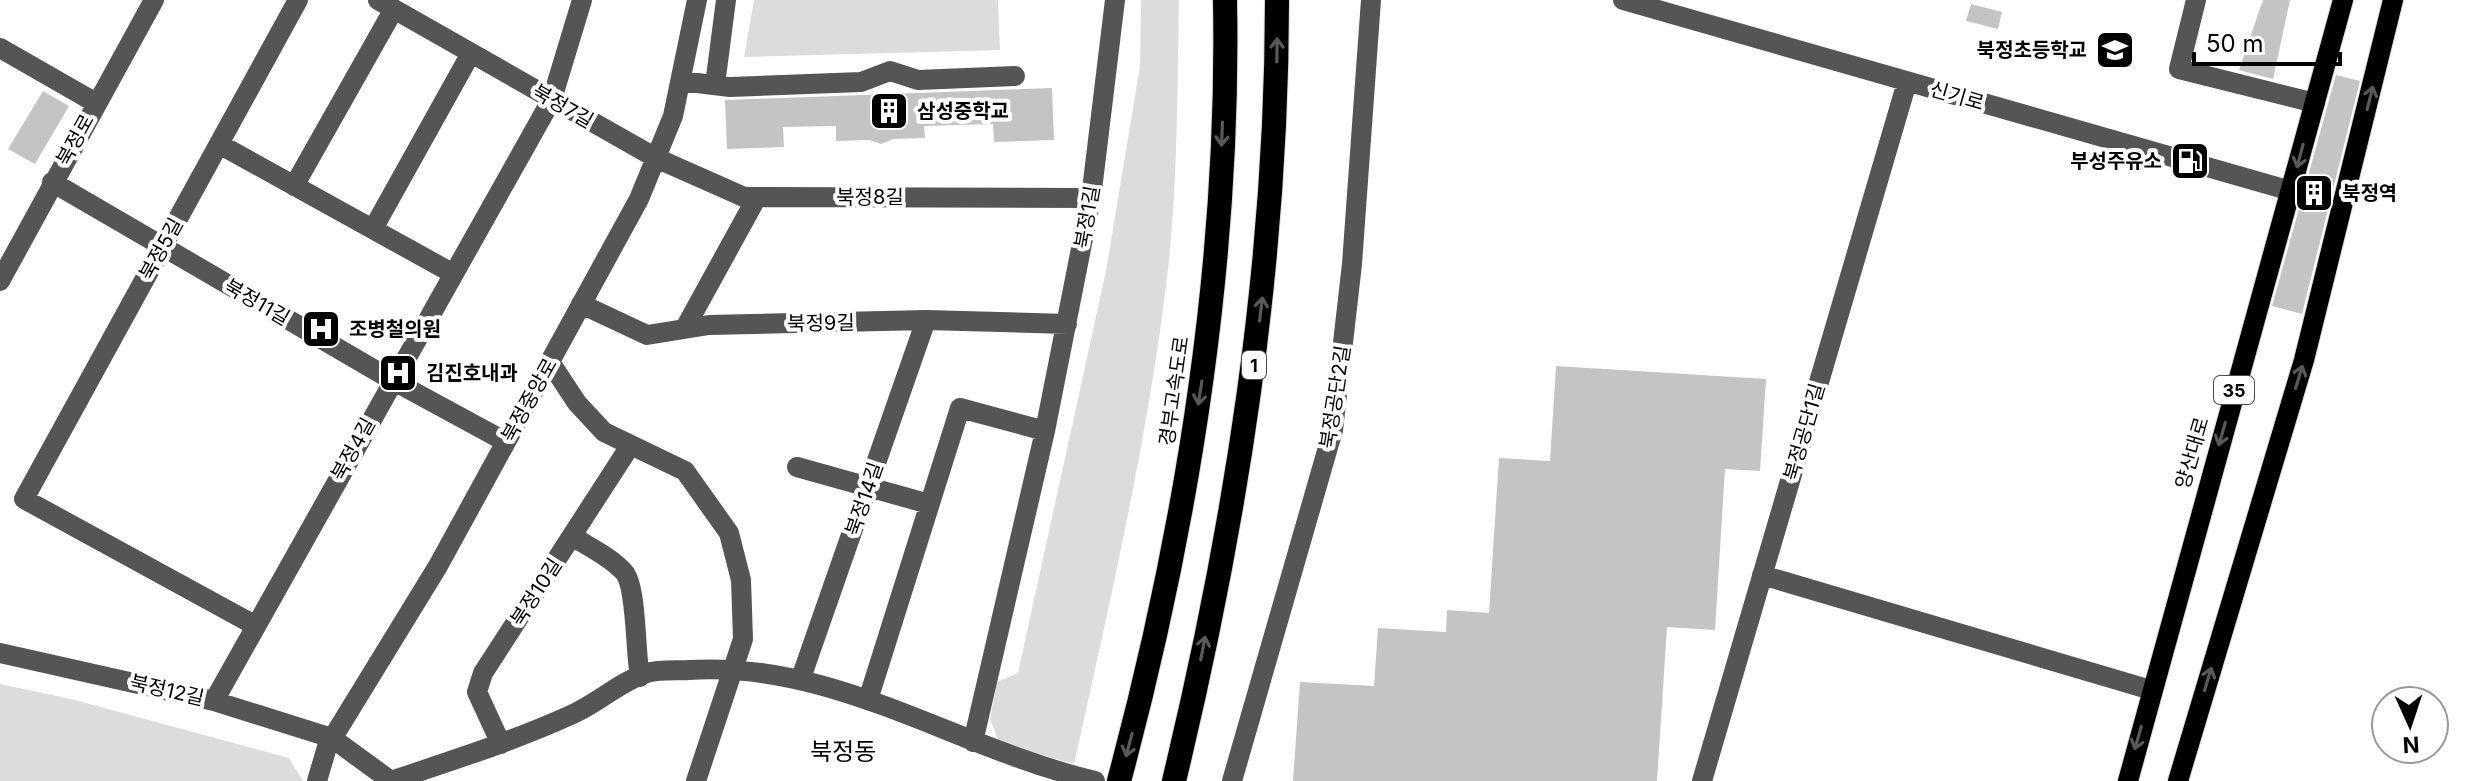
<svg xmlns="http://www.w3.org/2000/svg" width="2466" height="781" font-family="Inter,'Noto Sans KR',sans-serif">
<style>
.green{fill:#dcdcdc}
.building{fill:#c4c4c4}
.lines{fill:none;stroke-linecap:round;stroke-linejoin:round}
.major-casing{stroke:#dbdbdb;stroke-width:22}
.highway-casing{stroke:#dbdbdb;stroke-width:26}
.minor{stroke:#555;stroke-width:20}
.major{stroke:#000;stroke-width:20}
.highway{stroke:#000;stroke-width:24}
.oneway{stroke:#595959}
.labels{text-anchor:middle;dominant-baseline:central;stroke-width:8;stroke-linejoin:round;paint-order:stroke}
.shield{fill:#fff;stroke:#4c4c4c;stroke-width:2}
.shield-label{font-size:18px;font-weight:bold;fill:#000}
.poi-label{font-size:20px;font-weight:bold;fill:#000;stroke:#fff;text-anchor:start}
.street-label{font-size:20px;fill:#000;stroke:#fff}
.quarter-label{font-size:24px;fill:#000;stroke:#fff}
</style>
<rect width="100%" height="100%" fill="#fff"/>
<path class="green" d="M 754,0 L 998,0 L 1000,50 L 744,57 Z
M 1141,0 L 1179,0 C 1177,95 1178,191 1166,286 C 1146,447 1109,606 1074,764 L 999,743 L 990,719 L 997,682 L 1018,673 L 1106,271 L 1140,66 Z
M 0,684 L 71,699 L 289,758 L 303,781 L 0,781 Z"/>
<path class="building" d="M 2263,0 L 2290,0 L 2273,79 L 2239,70 Z
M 1971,4 L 2002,12 L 1998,29 L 1966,21 Z
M 2336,75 L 2360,81 L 2302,314 L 2272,306 Z
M 1052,88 L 1054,140 L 994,142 L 993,124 L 924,126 L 925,138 L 893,139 L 881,144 L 869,140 L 836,141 L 836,126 L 783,127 L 784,147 L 727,149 L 725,100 Z
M 43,91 L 69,106 L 35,164 L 8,149 Z
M 1556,366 L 1766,379 L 1760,471 L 1725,469 L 1715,630 L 1667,627 L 1657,781 L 1293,781 L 1300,682 L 1374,686 L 1378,628 L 1446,632 L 1447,610 L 1489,613 L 1499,458 L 1550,461 Z"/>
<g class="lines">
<defs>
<path id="major" d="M 2128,781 L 2343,0
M 2178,781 L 2304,360 L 2393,0"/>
<path id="highway" d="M 1119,781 C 1187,528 1230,263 1225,0
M 1174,781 C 1236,524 1277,265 1277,0"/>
</defs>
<use href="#major" class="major-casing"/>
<use href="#highway" class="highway-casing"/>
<path class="minor" d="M 378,0 L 656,158 L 744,197 L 1091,198
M 1623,0 L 2291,191
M 2196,0 L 2179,69 L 2315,103
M 0,48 L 96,103
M 681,81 L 730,87 L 861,82 L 890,71 L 918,80 L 1015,76
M 715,85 L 726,0
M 219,144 L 452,273
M 52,182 L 392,380 L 506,442
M 294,186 L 394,9
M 373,229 L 471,53
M 0,281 L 154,0
M 581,304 L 647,335 L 709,325 L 926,320 L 1067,324
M 685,328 L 757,197
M 550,362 L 577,403 L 604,432 L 685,471 L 729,533 L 741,580 L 743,639 L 696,781
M 797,467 L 929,504
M 572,536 C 589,547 611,557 624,572 C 637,586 635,652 640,677
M 1762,575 L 2151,690
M 256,626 L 24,499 L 298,0
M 0,653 L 214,701 L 332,738 L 391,781
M 801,678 L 926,320
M 868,700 L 960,408 L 1045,431
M 214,701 L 552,99 L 582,0
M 973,742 L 1045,431 L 1091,198 L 1115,0
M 501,744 L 477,692 L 483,673 L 630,446
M 317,781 L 327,747 L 438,566 L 639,199 L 673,116 L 697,0
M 391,781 C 453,760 514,741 573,714 C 598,703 621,681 647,673 C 660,669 677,671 689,670 C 836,661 955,748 1095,781
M 1232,781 L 1333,430 L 1352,264 L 1371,0
M 1702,781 L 1907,82"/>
<use href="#major" class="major"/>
<use href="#highway" class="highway"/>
</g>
<defs><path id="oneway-shaft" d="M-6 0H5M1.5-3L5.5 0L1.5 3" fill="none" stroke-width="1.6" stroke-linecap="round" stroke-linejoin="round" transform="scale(2)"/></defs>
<g class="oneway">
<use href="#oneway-shaft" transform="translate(1277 50) rotate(-89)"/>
<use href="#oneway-shaft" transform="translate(2370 98) rotate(-76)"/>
<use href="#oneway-shaft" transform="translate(1222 134) rotate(92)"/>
<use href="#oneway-shaft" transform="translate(2300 156) rotate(105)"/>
<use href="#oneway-shaft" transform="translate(1261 309) rotate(-83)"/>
<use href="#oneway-shaft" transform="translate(2299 377) rotate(-73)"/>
<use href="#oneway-shaft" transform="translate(1200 393) rotate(99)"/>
<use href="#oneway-shaft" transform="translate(2222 434) rotate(106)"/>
<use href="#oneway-shaft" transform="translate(1203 648) rotate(-79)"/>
<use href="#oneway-shaft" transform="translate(2208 679) rotate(-73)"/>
<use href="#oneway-shaft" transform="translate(2138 738) rotate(106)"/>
<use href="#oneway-shaft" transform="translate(1129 745) rotate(105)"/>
</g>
<defs>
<symbol id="school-square" viewBox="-11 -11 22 22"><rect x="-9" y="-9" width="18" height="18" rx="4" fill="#000" stroke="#fff"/><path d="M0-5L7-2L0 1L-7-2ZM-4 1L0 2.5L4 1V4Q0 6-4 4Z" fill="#fff"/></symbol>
<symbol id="building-square" viewBox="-11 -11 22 22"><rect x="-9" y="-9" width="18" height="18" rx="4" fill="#000" stroke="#fff"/><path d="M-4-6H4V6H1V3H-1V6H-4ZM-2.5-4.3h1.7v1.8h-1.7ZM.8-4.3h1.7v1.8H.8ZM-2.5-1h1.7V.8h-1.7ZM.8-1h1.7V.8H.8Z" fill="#fff"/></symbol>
<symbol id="fuel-square" viewBox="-11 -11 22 22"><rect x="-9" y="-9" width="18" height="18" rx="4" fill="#000" stroke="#fff"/><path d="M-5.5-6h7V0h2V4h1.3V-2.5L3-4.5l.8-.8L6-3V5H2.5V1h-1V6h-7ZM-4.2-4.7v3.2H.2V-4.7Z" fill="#fff"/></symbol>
<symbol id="hospital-square" viewBox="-11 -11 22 22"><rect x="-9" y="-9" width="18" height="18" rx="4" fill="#000" stroke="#fff"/><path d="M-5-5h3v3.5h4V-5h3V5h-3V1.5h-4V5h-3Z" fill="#fff"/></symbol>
</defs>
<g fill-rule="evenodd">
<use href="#school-square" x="2093" y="28" width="44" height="44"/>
<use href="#building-square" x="867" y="89" width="44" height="44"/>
<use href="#fuel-square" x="2168" y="139" width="44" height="44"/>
<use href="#building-square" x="2292" y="171" width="44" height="44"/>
<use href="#hospital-square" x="299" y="307" width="44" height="44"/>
<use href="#hospital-square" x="376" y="351" width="44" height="44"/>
</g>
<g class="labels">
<g class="shield">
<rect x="1242" y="351" width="24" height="28" rx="6"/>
<rect x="2214" y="376" width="40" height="28" rx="6"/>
</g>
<g class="shield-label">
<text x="1254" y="365">1</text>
<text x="2234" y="390">35</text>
</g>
<g class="poi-label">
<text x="2087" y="50" text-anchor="end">북정초등학교</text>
<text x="917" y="111">삼성중학교</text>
<text x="2162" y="161" text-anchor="end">부성주유소</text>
<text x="2342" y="193">북정역</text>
<text x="349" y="329">조병철의원</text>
<text x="426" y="373">김진호내과</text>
</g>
<g class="street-label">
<text transform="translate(1957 96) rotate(16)">신기로</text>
<text transform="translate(563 106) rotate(30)">북정7길</text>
<text transform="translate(75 140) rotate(-61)">북정로</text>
<text x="870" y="197">북정8길</text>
<text transform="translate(1087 217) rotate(-80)">북정1길</text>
<text transform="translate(161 249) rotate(-61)">북정5길</text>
<text transform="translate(257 302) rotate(30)">북정11길</text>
<text transform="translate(821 323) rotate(-1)">북정9길</text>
<text transform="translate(1174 391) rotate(-82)">경부고속도로</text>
<text transform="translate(1335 397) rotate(-81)">북정공단2길</text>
<text transform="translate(529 400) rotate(-61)">북정중앙로</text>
<text transform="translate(1804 432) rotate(-74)">북정공단1길</text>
<text transform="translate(353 449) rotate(-61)">북정4길</text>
<text transform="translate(2192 453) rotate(-74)">양산대로</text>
<text transform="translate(864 499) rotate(-71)">북정14길</text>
<text transform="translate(536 592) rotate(-57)">북정10길</text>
<text transform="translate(167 690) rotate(13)">북정12길</text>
</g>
<g class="quarter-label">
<text x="843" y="751">북정동</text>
</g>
</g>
<g transform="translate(2410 725) rotate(177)"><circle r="38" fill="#ffffff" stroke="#999999" stroke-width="2"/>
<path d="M0-6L14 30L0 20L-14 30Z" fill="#000000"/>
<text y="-12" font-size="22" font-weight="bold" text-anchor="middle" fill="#000000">N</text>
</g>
<path d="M2194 52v12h146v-12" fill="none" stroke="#000000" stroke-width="4"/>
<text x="2206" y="52" font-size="24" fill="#000000" stroke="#ffffff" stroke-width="6" paint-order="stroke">50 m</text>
</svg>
